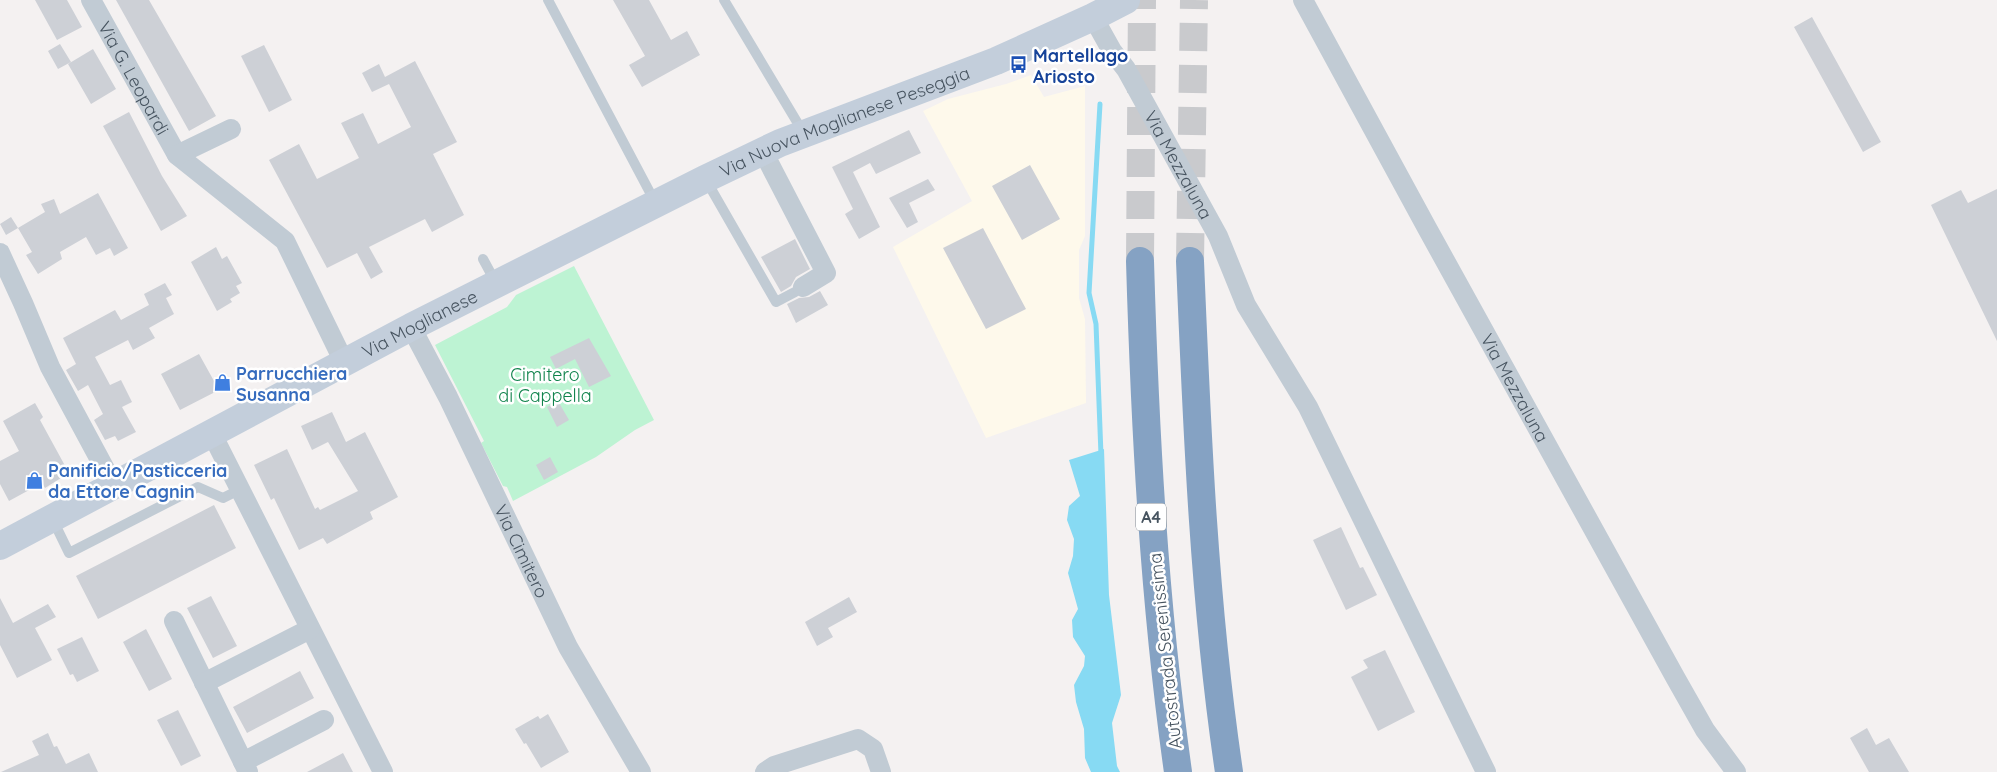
<svg xmlns="http://www.w3.org/2000/svg" width="1997" height="772" font-family="Quicksand,sans-serif">
<style>
.commercial{fill:#fef9eb}
.green{fill:#bdf3d3}
.water{fill:#87daf3}
.lines{fill:none;stroke-linecap:round;stroke-linejoin:round}
.stream{stroke:#87daf3;stroke-width:5}
.building{fill:#cdd0d6}
.highway-tunnel{stroke:#c9cacd;stroke-width:28;stroke-dasharray:28 14;stroke-linecap:butt}
.lane{stroke:#c1cbd4;stroke-width:10}
.street{stroke:#c1cbd4;stroke-width:20}
.secondary{stroke:#c3cedb;stroke-width:28}
.highway{stroke:#85a2c3;stroke-width:28}
.labels{text-anchor:middle;dominant-baseline:central;stroke-width:5;stroke-linejoin:round;paint-order:stroke}
.shield{fill:#fff;stroke:#7e8790;stroke-width:1}
.shield-label{font-size:16px;font-weight:bold;fill:#475460}
.transit-label{font-size:18px;font-weight:bold;fill:#164399;stroke:#fff;text-anchor:start}
.street-label{font-size:18px;fill:#475460;stroke:#fff}
.shop-label{font-size:18px;font-weight:bold;fill:#366cbe;stroke:#fff;text-anchor:start}
.park-label{font-size:18px;fill:#10834c;stroke:#fff}
</style>
<rect width="100%" height="100%" fill="#f4f1f1"/>
<path class="commercial" d="M 1031,75 L 1044,97 L 1085,86 L 1085,236 L 1079,250 L 1079,298 L 1085,319 L 1086,403 L 986,438 L 893,247 L 972,201 L 923,111 L 948,99 L 1006,84 Z"/>
<path class="green" d="M 574,266 L 654,420 L 635,430 L 596,457 L 513,501 L 507,487 L 503,486 L 481,443 L 484,441 L 435,345 L 507,307 L 516,295 Z"/>
<path class="water" d="M 1104,449 L 1109,595 L 1121,695 L 1112,723 L 1117,766 L 1120,772 L 1091,772 L 1085,758 L 1084,729 L 1076,702 L 1074,685 L 1084,666 L 1085,656 L 1073,637 L 1072,620 L 1078,609 L 1068,573 L 1073,556 L 1074,539 L 1067,520 L 1069,506 L 1080,496 L 1069,460 Z"/>
<g class="lines">
<path class="stream" d="M 1100,104 L 1089,293 L 1096,324 L 1101,455"/>
</g>
<path class="building" d="M 35,0 L 67,0 L 82,27 L 57,40 Z
M 116,0 L 149,0 L 216,116 L 189,131 Z
M 613,0 L 649,0 L 671,40 L 687,31 L 700,55 L 642,87 L 629,65 L 645,56 Z
M 1812,17 L 1881,142 L 1863,152 L 1794,27 Z
M 60,44 L 71,62 L 58,69 L 48,51 Z
M 264,45 L 292,100 L 269,112 L 241,56 Z
M 93,49 L 116,89 L 91,104 L 68,64 Z
M 415,61 L 457,142 L 433,154 L 464,215 L 432,232 L 425,219 L 369,247 L 383,272 L 371,279 L 357,253 L 327,268 L 269,160 L 299,144 L 317,179 L 359,158 L 341,123 L 363,113 L 378,144 L 411,127 L 389,84 L 372,92 L 362,73 L 379,64 L 385,77 Z
M 129,112 L 162,176 L 187,216 L 161,231 L 103,126 Z
M 909,130 L 921,153 L 876,174 L 870,163 L 853,172 L 880,227 L 859,239 L 845,214 L 853,209 L 832,167 Z
M 1030,165 L 1060,219 L 1022,240 L 992,186 Z
M 928,179 L 935,190 L 909,203 L 918,222 L 907,228 L 889,198 Z
M 1997,189 L 1997,341 L 1931,205 L 1961,190 L 1968,203 Z
M 98,193 L 128,248 L 114,256 L 110,248 L 96,255 L 86,237 L 60,252 L 62,259 L 38,274 L 26,255 L 32,252 L 18,228 L 45,212 L 41,204 L 54,199 L 60,214 Z
M 11,217 L 18,228 L 6,235 L 0,224 Z
M 983,228 L 1026,309 L 986,329 L 943,248 Z
M 795,239 L 810,269 L 796,277 L 791,286 L 781,292 L 761,257 Z
M 216,247 L 222,259 L 227,256 L 242,283 L 236,286 L 240,293 L 230,299 L 232,302 L 217,311 L 191,262 Z
M 165,283 L 172,295 L 166,298 L 174,314 L 149,328 L 155,338 L 133,350 L 128,340 L 95,357 L 110,385 L 121,380 L 132,402 L 122,407 L 136,432 L 118,441 L 115,436 L 105,440 L 94,420 L 103,414 L 88,385 L 78,391 L 66,370 L 76,364 L 63,338 L 115,310 L 121,320 L 149,305 L 144,294 Z
M 820,291 L 828,305 L 796,323 L 787,304 L 799,298 L 809,297 Z
M 589,338 L 611,376 L 589,387 L 575,359 L 556,369 L 550,357 Z
M 199,354 L 219,390 L 180,410 L 161,374 Z
M 558,401 L 569,420 L 557,427 L 547,407 Z
M 35,403 L 43,417 L 40,420 L 69,473 L 45,488 L 42,483 L 9,501 L 0,484 L 0,461 L 19,451 L 3,421 Z
M 332,412 L 346,442 L 365,432 L 398,497 L 370,512 L 373,519 L 327,544 L 323,538 L 299,550 L 274,498 L 271,500 L 254,465 L 287,449 L 315,509 L 318,507 L 320,510 L 358,491 L 328,442 L 312,450 L 301,426 Z
M 550,457 L 558,472 L 544,480 L 536,465 Z
M 214,505 L 236,548 L 98,619 L 76,576 Z
M 1341,527 L 1360,568 L 1363,567 L 1377,595 L 1346,610 L 1313,540 Z
M 211,596 L 237,646 L 213,658 L 187,608 Z
M 849,597 L 857,612 L 828,628 L 833,637 L 817,646 L 805,622 Z
M 0,598 L 13,623 L 48,604 L 56,617 L 35,628 L 52,660 L 17,678 L 0,645 Z
M 146,629 L 172,679 L 149,691 L 123,642 Z
M 82,637 L 99,671 L 77,682 L 73,674 L 70,675 L 57,649 Z
M 1385,650 L 1415,712 L 1378,731 L 1351,677 L 1368,668 L 1363,660 Z
M 300,671 L 314,698 L 247,733 L 233,707 Z
M 178,710 L 201,756 L 181,766 L 157,720 Z
M 548,714 L 569,752 L 541,768 L 526,743 L 524,744 L 515,729 L 538,716 L 540,719 Z
M 1867,728 L 1876,745 L 1889,738 L 1909,772 L 1869,772 L 1850,738 Z
M 48,733 L 54,747 L 57,746 L 66,764 L 89,753 L 98,772 L 1,772 L 39,755 L 32,741 Z
M 343,753 L 353,772 L 307,772 Z"/>
<g class="lines">
<path class="highway-tunnel" d="M 1140,261 L 1142,0
M 1190,261 L 1194,0"/>
<path class="lane" d="M 548,0 L 655,202
M 724,0 L 803,132
M 706,180 L 776,302 L 795,292
M 483,259 L 496,283
M 52,518 L 69,553 L 198,487 L 223,498 L 239,490"/>
<g class="street">
<path id="s1" d="M 91,0 L 177,155 L 285,241 L 344,362"/>
<path id="s2" d="M 1303,0 L 1427,228 L 1675,677 L 1705,730 L 1736,772"/>
<path id="s3" d="M 1093,17 L 1112,51 L 1126,69 L 1218,236 L 1246,305 L 1308,407 L 1486,772"/>
<path d="M 764,151 L 769,163 L 826,273 L 803,287"/>
<path d="M 177,155 L 231,129"/>
<path d="M 0,253 L 23,303 L 50,367 L 113,484"/>
<path id="s4" d="M 411,327 L 448,397 L 568,647 L 641,772"/>
<path d="M 211,432 L 383,772"/>
<path d="M 174,621 L 248,772"/>
<path d="M 204,683 L 310,629"/>
<path d="M 243,762 L 324,720"/>
<path d="M 765,772 L 774,766 L 858,739 L 873,749 L 881,772"/>
</g>
<path class="secondary" id="s5" d="M 0,546 L 411,327 L 705,179 L 780,143 L 996,61 L 1093,17 L 1126,0"/>
<path class="highway" d="M 1140,261 C 1145,432 1154,602 1178,772
M 1190,261 C 1197,432 1204,603 1229,772"/>
</g>
<defs>
<symbol id="bus-bare" viewBox="-9 -9 18 18"><path d="M-5-6H5V4H4V6H2V4H-2V6H-4V4H-5ZM-3.5-4V0h7V-4ZM-3.5 1.2v1.5H-2V1.2ZM2 1.2v1.5H3.5V1.2Z" fill="#1a4fb4" stroke="#fff" stroke-width="2.5" paint-order="stroke"/></symbol>
<symbol id="shop-bare" viewBox="-9 -9 18 18"><path d="M-5-2.5h2.3a2.7 3.5 0 0 1 5.4 0H5L5.5 6h-11ZM-1.5-2.5h3a1.5 2.3 0 0 0-3 0Z" fill="#3f7fe0" stroke="#fff" stroke-width="2.5" paint-order="stroke"/></symbol>
</defs>
<g fill-rule="evenodd">
<use href="#bus-bare" x="1006" y="52" width="25" height="25"/>
<use href="#shop-bare" x="210" y="370" width="25" height="25"/>
<use href="#shop-bare" x="22" y="468" width="25" height="25"/>
</g>
<g class="labels">
<rect class="shield" x="1136" y="503.5" width="30" height="27" rx="4"/>
<g class="shield-label">
<text x="1151" y="517">A4</text>
</g>
<g class="transit-label">
<text x="1033" y="55">Martellago<tspan x="1033" dy="21">Ariosto</tspan></text>
</g>
<g class="street-label">
<text stroke="none"><textPath href="#s1" startOffset="89">Via G. Leopardi</textPath></text>
<text stroke="none"><textPath href="#s5" startOffset="946">Via Nuova Moglianese Peseggia</textPath></text>
<text stroke="none"><textPath href="#s3" startOffset="171">Via Mezzaluna</textPath></text>
<text stroke="none"><textPath href="#s5" startOffset="475">Via Moglianese</textPath></text>
<text stroke="none"><textPath href="#s2" startOffset="442">Via Mezzaluna</textPath></text>
<text stroke="none"><textPath href="#s4" startOffset="250">Via Cimitero</textPath></text>
<text transform="translate(1165 651) rotate(-96)">Autostrada Serenissima</text>
</g>
<g class="shop-label">
<text x="236" y="373">Parrucchiera<tspan x="236" dy="21">Susanna</tspan></text>
<text x="48" y="470">Panificio/Pasticceria<tspan x="48" dy="21">da Ettore Cagnin</tspan></text>
</g>
<g class="park-label">
<text x="545" y="374">Cimitero<tspan x="545" dy="21">di Cappella</tspan></text>
</g>
</g>
</svg>
